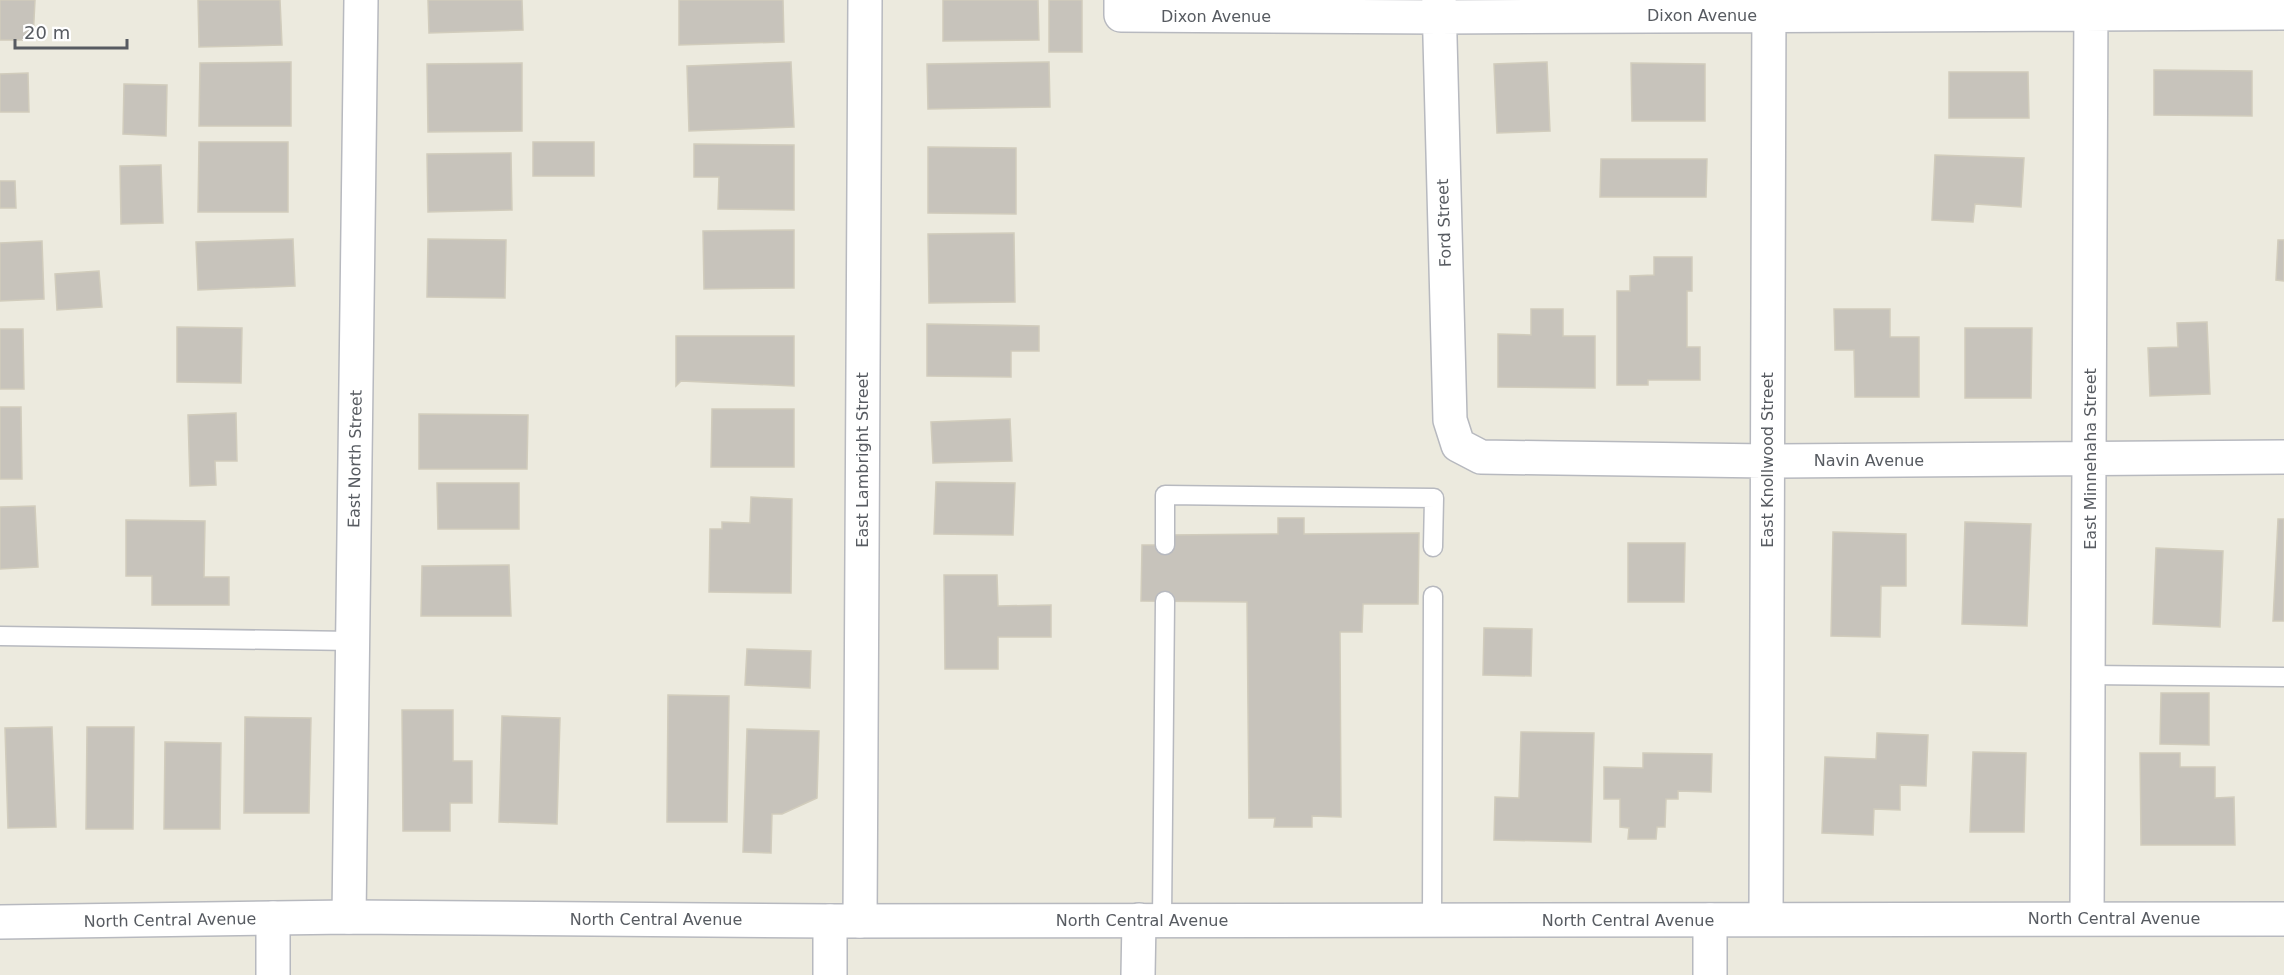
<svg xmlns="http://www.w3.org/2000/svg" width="2284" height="975" font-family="'DejaVu Sans',sans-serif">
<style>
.building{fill:#c7c3bb;stroke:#d1ccbc;stroke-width:1.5}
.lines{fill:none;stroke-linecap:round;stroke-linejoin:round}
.service-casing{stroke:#b7b9bf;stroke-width:21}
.minor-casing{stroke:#b7b9bf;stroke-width:36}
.tertiary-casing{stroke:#b7b9bf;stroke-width:36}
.service{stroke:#fff;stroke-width:18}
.minor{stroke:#fff;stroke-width:33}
.tertiary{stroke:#fff;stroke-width:33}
.labels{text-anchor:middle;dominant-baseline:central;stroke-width:6;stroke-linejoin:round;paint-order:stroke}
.street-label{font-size:16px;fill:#575b61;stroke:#fff}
</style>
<rect width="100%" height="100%" fill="#eceade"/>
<path class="building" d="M 0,0 L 35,0 L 33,40 L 0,40 Z
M 198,0 L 280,0 L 282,45 L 199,47 Z
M 428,0 L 522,0 L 523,30 L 429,33 Z
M 679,0 L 783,0 L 784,42 L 679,45 Z
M 943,0 L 1038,0 L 1039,40 L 943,41 Z
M 1049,0 L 1082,0 L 1082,52 L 1049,52 Z
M 291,62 L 291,126 L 199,126 L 200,63 Z
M 791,62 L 794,127 L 689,131 L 687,66 Z
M 1049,62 L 1050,107 L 928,109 L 927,64 Z
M 1547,62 L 1550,131 L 1497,133 L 1494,64 Z
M 522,63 L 522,131 L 428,132 L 427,64 Z
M 1631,63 L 1705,64 L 1705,121 L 1632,121 Z
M 2154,70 L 2252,71 L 2252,116 L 2154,115 Z
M 1949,72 L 2028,72 L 2029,118 L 1949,118 Z
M 28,73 L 29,112 L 0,112 L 0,74 Z
M 124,84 L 167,85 L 166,136 L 123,134 Z
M 199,142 L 288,142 L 288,212 L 198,212 Z
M 533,142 L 594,142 L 594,176 L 533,176 Z
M 694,144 L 794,145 L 794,210 L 718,209 L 719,177 L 694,177 Z
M 928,147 L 1016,148 L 1016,214 L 928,213 Z
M 511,153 L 512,210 L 428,212 L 427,154 Z
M 1935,155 L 2024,158 L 2021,207 L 1975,204 L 1973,222 L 1932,220 Z
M 1601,159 L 1707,159 L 1706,197 L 1600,197 Z
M 161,165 L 163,223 L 121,224 L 120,166 Z
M 0,181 L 15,181 L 16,208 L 0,208 Z
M 794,230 L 794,288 L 704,289 L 703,231 Z
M 1014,233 L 1015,302 L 929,303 L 928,234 Z
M 293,239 L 295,286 L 198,290 L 196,242 Z
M 428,239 L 506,240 L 505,298 L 427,297 Z
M 2278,240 L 2284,240 L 2284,281 L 2276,280 Z
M 42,241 L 44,299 L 0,301 L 0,243 Z
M 1654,257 L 1692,257 L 1692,291 L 1687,291 L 1687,347 L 1700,347 L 1700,380 L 1648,380 L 1648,385 L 1617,385 L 1617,291 L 1630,291 L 1630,276 L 1654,275 Z
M 99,271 L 102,307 L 57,310 L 55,274 Z
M 1531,309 L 1563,309 L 1563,336 L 1595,336 L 1595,388 L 1498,387 L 1498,334 L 1531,335 Z
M 1834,309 L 1890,309 L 1890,337 L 1919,337 L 1919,397 L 1855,397 L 1854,350 L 1835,350 Z
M 2207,322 L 2210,394 L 2150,396 L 2148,348 L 2178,347 L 2177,323 Z
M 927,324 L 1039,326 L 1039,351 L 1011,351 L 1011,377 L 927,376 Z
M 177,327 L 242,328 L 241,383 L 177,382 Z
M 1965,328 L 2032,328 L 2031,398 L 1965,398 Z
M 0,329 L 23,329 L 24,389 L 0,389 Z
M 676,336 L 794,336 L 794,386 L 681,381 L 676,386 Z
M 0,407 L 21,407 L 22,479 L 0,479 Z
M 712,409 L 794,409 L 794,467 L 711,467 Z
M 236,413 L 237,461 L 215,461 L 216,485 L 190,486 L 188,415 Z
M 419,414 L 528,415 L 527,469 L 419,469 Z
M 1010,419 L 1012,461 L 933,463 L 931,422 Z
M 936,482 L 1015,483 L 1013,535 L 934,534 Z
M 437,483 L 519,483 L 519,529 L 438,529 Z
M 751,497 L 792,499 L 791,593 L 709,592 L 710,529 L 722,529 L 722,522 L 750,523 Z
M 35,506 L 38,567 L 0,569 L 0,507 Z
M 1278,518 L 1304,518 L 1304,534 L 1419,533 L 1418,604 L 1363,604 L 1362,632 L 1340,632 L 1341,817 L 1312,816 L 1312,827 L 1274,827 L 1275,818 L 1249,818 L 1247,602 L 1141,601 L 1142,545 L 1170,545 L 1170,535 L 1278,534 Z
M 2278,519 L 2284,519 L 2284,621 L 2273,621 Z
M 126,520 L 205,521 L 204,577 L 229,577 L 229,605 L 152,605 L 152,576 L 126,576 Z
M 1965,522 L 2031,524 L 2027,626 L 1962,624 Z
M 1833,532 L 1906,534 L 1906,586 L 1881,586 L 1880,637 L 1831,636 Z
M 1628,543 L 1685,543 L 1684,602 L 1628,602 Z
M 2156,548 L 2223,551 L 2220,627 L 2153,624 Z
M 509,565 L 511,616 L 421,616 L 422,566 Z
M 944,575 L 997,575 L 998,606 L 1051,605 L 1051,637 L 998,637 L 998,669 L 945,669 Z
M 1484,628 L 1532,629 L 1531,676 L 1483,675 Z
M 747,649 L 811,651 L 810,688 L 745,685 Z
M 2161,693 L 2209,693 L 2209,745 L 2160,744 Z
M 668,695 L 729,696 L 727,822 L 667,822 Z
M 402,710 L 453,710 L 453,761 L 472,761 L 472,803 L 450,803 L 450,831 L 403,831 Z
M 502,716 L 560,718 L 557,824 L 499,822 Z
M 245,717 L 311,718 L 309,813 L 244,813 Z
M 52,727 L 56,827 L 8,828 L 5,728 Z
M 87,727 L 134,727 L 133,829 L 86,829 Z
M 747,729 L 819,731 L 817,798 L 782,814 L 772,814 L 771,853 L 743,852 Z
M 1521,732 L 1594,733 L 1591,842 L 1494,840 L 1495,797 L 1519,798 Z
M 1877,733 L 1928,735 L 1926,786 L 1900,785 L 1900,810 L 1874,809 L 1873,835 L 1822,833 L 1825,757 L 1876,759 Z
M 165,742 L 221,743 L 220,829 L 164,829 Z
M 1973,752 L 2026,753 L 2024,832 L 1970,832 Z
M 1643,753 L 1712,754 L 1711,792 L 1678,791 L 1678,799 L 1666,799 L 1665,827 L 1657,827 L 1656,839 L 1628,839 L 1629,828 L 1620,827 L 1620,799 L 1604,799 L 1604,767 L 1643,768 Z
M 2140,753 L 2180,753 L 2180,767 L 2215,767 L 2215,798 L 2234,797 L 2235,845 L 2141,845 Z"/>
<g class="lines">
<defs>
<path id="service" d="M 1165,545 L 1165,495 L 1434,498 L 1433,547
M 0,636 L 353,641
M 2089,675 L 2284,677
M 1162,920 L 1165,601
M 1432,920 L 1433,596"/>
<path id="minor" d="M 1121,0 L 1121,15 L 1439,17 L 2284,13
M 1439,0 L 1450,420 L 1458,445 L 1481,457 L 1767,461 L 2284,457
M 349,917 L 361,0
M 273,918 L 273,975
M 2087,918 L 2091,0
M 1766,919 L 1769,0
M 1710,920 L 1710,975
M 830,921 L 830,975
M 860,921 L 865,0
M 1138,975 L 1139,920"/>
<path id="tertiary" d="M 0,922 L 349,917 L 830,921 L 2284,919"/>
</defs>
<use href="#service" class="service-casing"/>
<use href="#minor" class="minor-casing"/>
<use href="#tertiary" class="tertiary-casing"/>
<use href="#service" class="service"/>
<use href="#minor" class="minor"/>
<use href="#tertiary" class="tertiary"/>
</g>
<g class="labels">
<g class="street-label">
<text x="1702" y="15">Dixon Avenue</text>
<text x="1216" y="16">Dixon Avenue</text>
<text transform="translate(1444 223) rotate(-92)">Ford Street</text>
<text transform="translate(355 459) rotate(-89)">East North Street</text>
<text transform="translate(2090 459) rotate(-90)">East Minnehaha Street</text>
<text transform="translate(862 460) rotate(-90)">East Lambright Street</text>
<text transform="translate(1767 460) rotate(-90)">East Knollwood Street</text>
<text x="1869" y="460">Navin Avenue</text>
<text x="2114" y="918">North Central Avenue</text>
<text x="656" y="919">North Central Avenue</text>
<text transform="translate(170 920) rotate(-1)">North Central Avenue</text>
<text x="1142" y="920">North Central Avenue</text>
<text x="1628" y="920">North Central Avenue</text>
</g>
</g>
<path d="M15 39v9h112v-9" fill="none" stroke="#575b61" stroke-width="3"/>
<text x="24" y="39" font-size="18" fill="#575b61" stroke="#ffffff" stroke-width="4.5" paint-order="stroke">20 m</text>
</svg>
